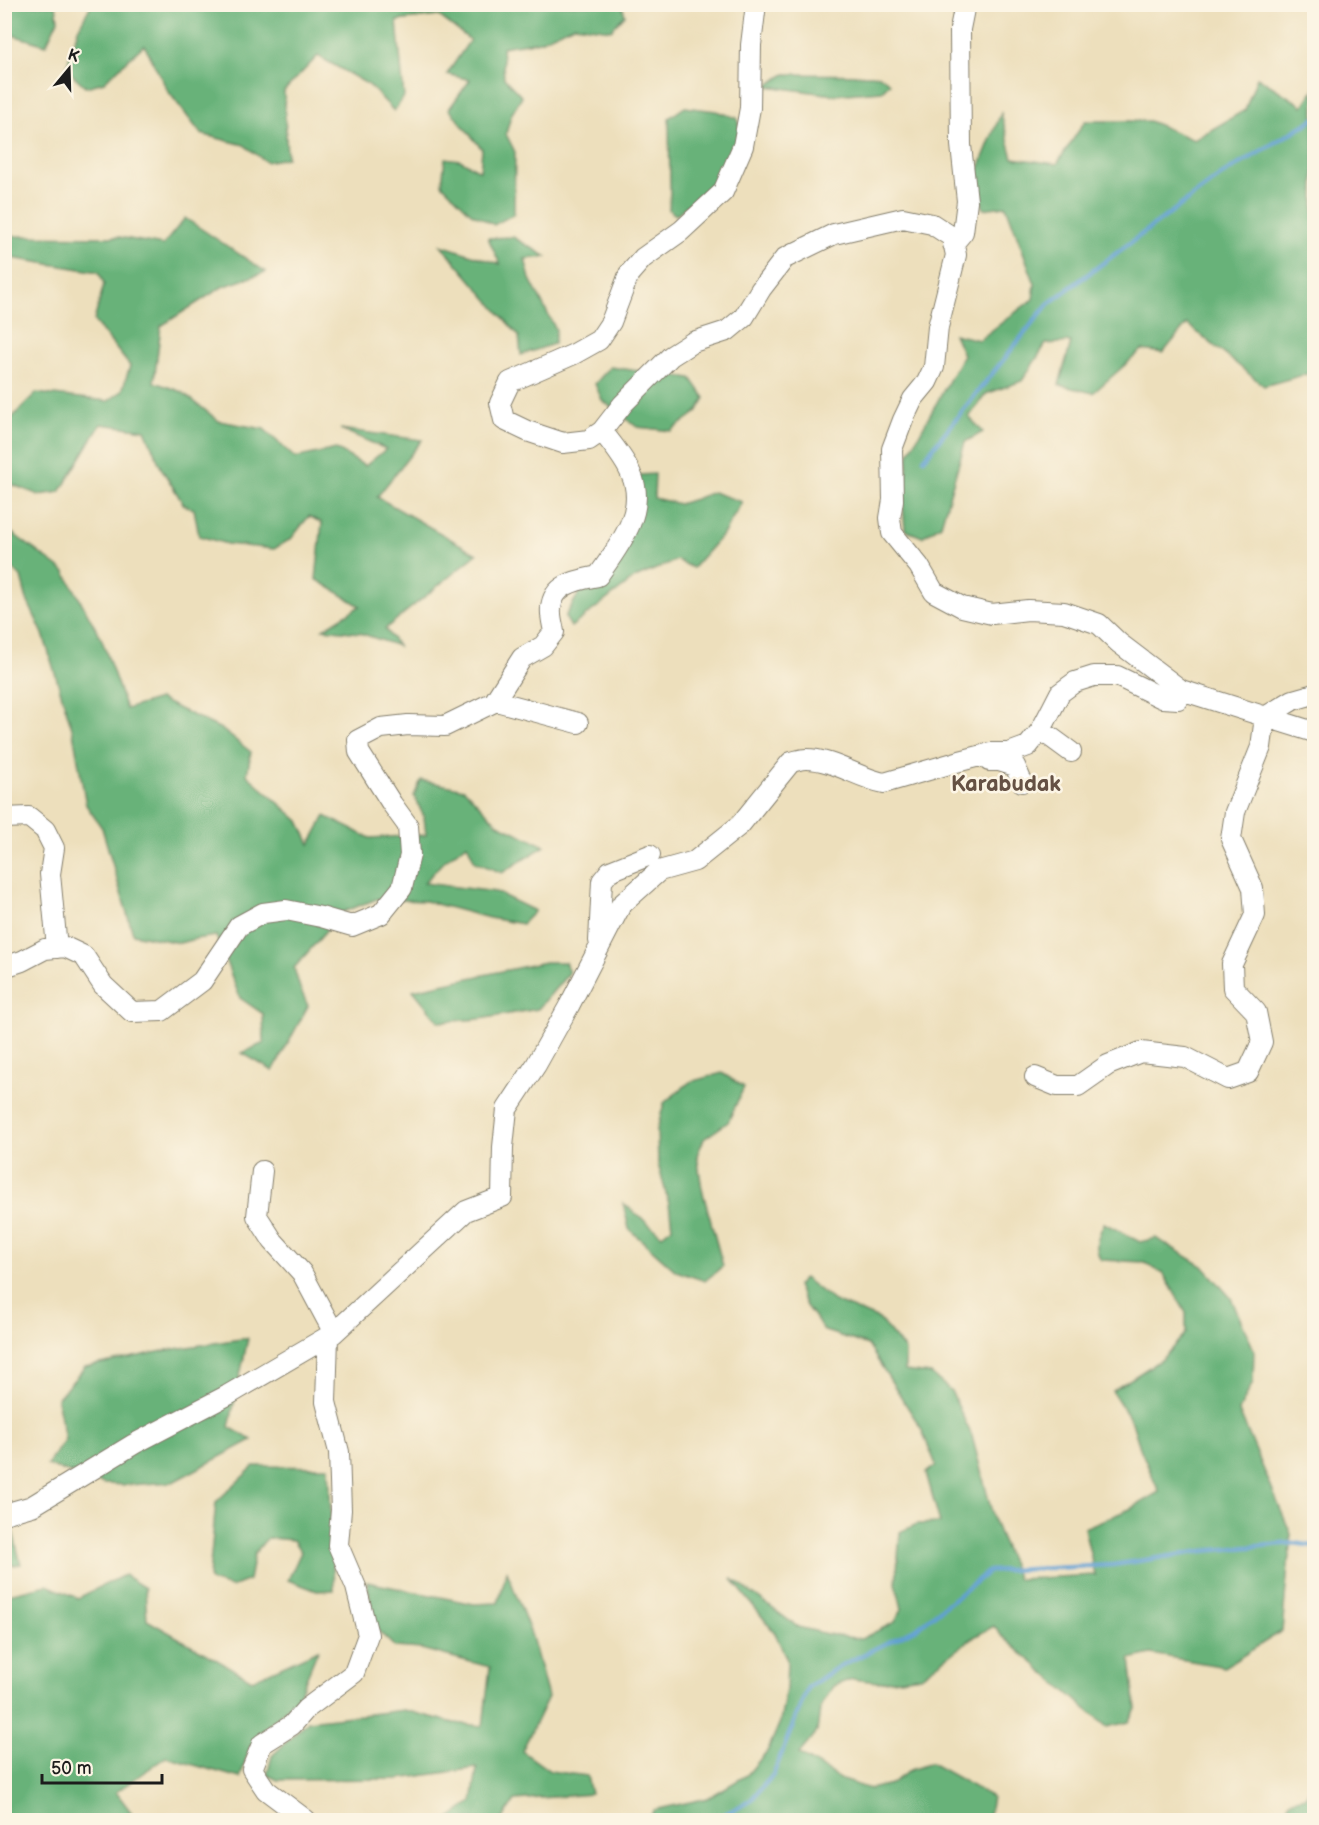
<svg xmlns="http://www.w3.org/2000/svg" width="1319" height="1825" font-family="'Balsamiq Sans',sans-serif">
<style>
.forest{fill:#68b279;stroke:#42674a;stroke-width:1.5}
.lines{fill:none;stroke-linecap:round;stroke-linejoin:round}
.stream{stroke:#61a0d3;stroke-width:4.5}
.street-casing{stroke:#847e6c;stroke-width:22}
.street{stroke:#fff;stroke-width:20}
.labels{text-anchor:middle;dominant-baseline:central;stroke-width:5;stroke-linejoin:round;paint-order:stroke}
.quarter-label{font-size:22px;font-weight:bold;fill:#655144;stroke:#fcf5e5}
</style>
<rect width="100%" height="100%" fill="#fcf5e5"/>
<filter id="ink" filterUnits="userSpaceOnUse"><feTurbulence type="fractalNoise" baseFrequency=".0167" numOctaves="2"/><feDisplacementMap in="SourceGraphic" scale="12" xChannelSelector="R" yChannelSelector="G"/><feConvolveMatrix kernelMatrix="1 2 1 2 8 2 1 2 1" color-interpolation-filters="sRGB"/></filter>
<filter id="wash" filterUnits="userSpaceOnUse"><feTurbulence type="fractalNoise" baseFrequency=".008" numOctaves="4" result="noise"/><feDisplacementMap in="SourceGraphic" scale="24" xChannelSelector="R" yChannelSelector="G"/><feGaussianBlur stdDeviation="1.35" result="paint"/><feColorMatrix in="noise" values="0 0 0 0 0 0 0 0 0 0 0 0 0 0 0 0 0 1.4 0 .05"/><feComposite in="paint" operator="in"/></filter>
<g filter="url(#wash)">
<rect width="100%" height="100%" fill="#eddfbc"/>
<path class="forest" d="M 4,5 L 56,5 L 58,20 L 46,45 L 5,33 Z
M 618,5 L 622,6 L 625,15 L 611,30 L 574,25 L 540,41 L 502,47 L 504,78 L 522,97 L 511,115 L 506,134 L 515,152 L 514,214 L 494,225 L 471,213 L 442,184 L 445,158 L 460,160 L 480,171 L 482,149 L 449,109 L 470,80 L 447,74 L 470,40 L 439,16 L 397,21 L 404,97 L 394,111 L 369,85 L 318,56 L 284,91 L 287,158 L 266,162 L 244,145 L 201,134 L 168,91 L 144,45 L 104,82 L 86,87 L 66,69 L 78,29 L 91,5 Z
M 785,74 L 879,75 L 890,83 L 882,91 L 834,95 L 766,86 Z
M 1257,77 L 1303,106 L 1314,89 L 1314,372 L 1264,386 L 1187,324 L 1163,353 L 1142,350 L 1093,393 L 1059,385 L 1071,342 L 1046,344 L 1022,381 L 986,394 L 969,417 L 983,432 L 965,442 L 941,525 L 922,537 L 905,530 L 903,505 L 909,453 L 963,355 L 954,334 L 979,340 L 1033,299 L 1035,284 L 1006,206 L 983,209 L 978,170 L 1001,113 L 1013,158 L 1057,164 L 1085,121 L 1149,121 L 1194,140 L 1245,110 Z
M 685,107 L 716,111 L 737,118 L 740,130 L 726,171 L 676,215 L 669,210 L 670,189 L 669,118 Z
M 185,218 L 266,272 L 222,287 L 161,326 L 154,382 L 182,392 L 219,421 L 264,429 L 295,458 L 336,449 L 365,466 L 386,449 L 340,429 L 422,440 L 377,497 L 477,554 L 385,629 L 398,646 L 360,633 L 323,629 L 360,606 L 316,579 L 322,523 L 309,516 L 291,539 L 274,549 L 227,544 L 199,536 L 194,509 L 184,505 L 161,468 L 145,430 L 101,424 L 60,492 L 39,495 L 5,482 L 5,425 L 36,393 L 108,401 L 122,391 L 130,366 L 94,321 L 104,284 L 99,272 L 5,257 L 5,236 L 119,237 L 163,245 Z
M 513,237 L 547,257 L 525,259 L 530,279 L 556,330 L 554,344 L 521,355 L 519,336 L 441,245 L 500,264 L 488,238 Z
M 610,367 L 691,378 L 705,398 L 697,412 L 671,431 L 637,427 L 602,400 L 595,384 Z
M 655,474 L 654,498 L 679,504 L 695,499 L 713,492 L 742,502 L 724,533 L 693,568 L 677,560 L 635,578 L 571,627 L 565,617 L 582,588 L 605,581 L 639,475 Z
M 4,527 L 65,572 L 102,640 L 126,709 L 159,699 L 221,729 L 251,752 L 247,775 L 299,821 L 310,844 L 325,816 L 370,838 L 426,835 L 424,817 L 414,796 L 421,780 L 464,789 L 498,824 L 545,846 L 502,873 L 475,862 L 467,844 L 443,862 L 424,883 L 496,892 L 535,911 L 522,924 L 489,918 L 425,901 L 377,899 L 343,912 L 294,968 L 300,988 L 308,1006 L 273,1071 L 242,1053 L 264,1043 L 263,1014 L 240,998 L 216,936 L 195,939 L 180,943 L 133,934 L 102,828 L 86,805 L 73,732 L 43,634 L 27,600 L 21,577 L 5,561 Z
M 545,962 L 565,962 L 569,973 L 538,1009 L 480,1019 L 439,1022 L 413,990 Z
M 722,1073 L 744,1087 L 728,1122 L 704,1139 L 697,1155 L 702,1189 L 723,1266 L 705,1281 L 676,1271 L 629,1229 L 623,1203 L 662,1235 L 672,1227 L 669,1204 L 658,1164 L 657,1130 L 664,1103 L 690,1082 Z
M 1104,1223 L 1140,1242 L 1156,1238 L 1203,1266 L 1231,1298 L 1254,1350 L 1253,1382 L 1239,1411 L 1291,1534 L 1282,1631 L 1225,1667 L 1151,1654 L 1130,1659 L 1136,1709 L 1129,1722 L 1107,1727 L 1001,1635 L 994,1626 L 974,1637 L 921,1676 L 878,1682 L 852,1679 L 833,1686 L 820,1709 L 817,1732 L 799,1754 L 842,1780 L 870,1789 L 891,1784 L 910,1770 L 931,1763 L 992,1797 L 988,1820 L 648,1820 L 654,1810 L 708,1798 L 747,1775 L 768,1750 L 780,1722 L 786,1689 L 787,1660 L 775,1633 L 731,1578 L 798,1627 L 827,1634 L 861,1639 L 895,1622 L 902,1609 L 896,1583 L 900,1532 L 917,1524 L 940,1523 L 926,1473 L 936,1465 L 921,1428 L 868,1345 L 825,1331 L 806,1306 L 797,1286 L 804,1278 L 834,1301 L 879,1319 L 905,1350 L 905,1371 L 931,1374 L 951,1391 L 972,1436 L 995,1524 L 1018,1579 L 1095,1575 L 1084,1528 L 1130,1509 L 1159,1492 L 1140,1448 L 1132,1422 L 1112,1391 L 1162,1359 L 1186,1333 L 1186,1313 L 1163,1273 L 1143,1262 L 1101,1260 C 1093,1247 1098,1236 1104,1223 Z
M 248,1338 L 229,1427 L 252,1440 L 173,1482 L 128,1485 L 104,1484 L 47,1465 L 65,1439 L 57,1399 L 85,1367 L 168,1350 Z
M 254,1466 L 329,1467 L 334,1590 L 317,1591 L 288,1580 L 301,1552 L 293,1540 L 267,1538 L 254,1554 L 249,1580 L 231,1587 L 210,1581 L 209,1576 L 216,1502 Z
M 4,1529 L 13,1532 L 21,1564 L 5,1566 Z
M 507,1571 L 532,1637 L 548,1697 L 522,1751 L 550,1771 L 587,1776 L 591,1794 L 515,1800 L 502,1820 L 447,1820 L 472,1802 L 477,1768 L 399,1779 L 278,1780 L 267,1775 L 272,1756 L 308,1721 L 404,1710 L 454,1723 L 483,1726 L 490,1667 L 421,1649 L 395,1647 L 375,1628 L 367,1582 L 474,1604 L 498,1603 Z
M 124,1575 L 145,1588 L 147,1620 L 252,1680 L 318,1650 L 298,1698 L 259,1734 L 250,1747 L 240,1778 L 166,1757 L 116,1792 L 137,1820 L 5,1820 L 4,1595 L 47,1585 L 78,1598 Z
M 1314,1779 L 1314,1820 L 1296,1820 L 1285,1815 L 1289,1801 L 1305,1797 Z"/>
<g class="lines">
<path class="stream" d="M 924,459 L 1048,304 L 1220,176 L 1314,119
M 714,1820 L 750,1801 L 773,1775 L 808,1687 L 840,1666 L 917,1628 L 989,1571 L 1113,1565 L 1203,1551 L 1294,1543 L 1314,1546"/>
</g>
</g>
<g filter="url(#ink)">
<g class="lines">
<defs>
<path id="street" d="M 953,244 L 963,232 L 967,201 L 961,145 L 960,29 L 965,4
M 1181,690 L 1314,732
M 496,701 L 578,723
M 1041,730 L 1071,752
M 989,761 L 999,761 L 1015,766 L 1022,782
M 4,818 L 29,817 L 45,830 L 54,848 L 50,874 L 57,948
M 599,941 L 602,881 L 610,871 L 650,855
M 4,967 L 22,961 L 45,949 L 65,947 L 84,956 L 103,985 L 132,1012 L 162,1011 L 202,981 L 239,926 L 263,913 L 286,910 L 321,917 L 352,926 L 381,914 L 402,888 L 410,855 L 408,826 L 392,804 L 359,752 L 358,740 L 381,728 L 408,725 L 445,726 L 494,702 L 522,658 L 543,646 L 554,632 C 553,625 550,616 551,608 C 553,583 579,580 598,576 C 618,547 648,511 631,474 C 625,459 612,444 602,431
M 1035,1077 L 1057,1086 L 1078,1086 L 1108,1065 L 1141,1052 L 1185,1057 L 1228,1079 L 1248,1072 L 1262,1042 L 1256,1012 L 1233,988 L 1232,964 L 1255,915 L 1253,888 L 1231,839 L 1235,812 L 1261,747 L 1265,717 L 1293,700 L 1314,694
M 262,1171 L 257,1216 L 273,1241 L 302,1273 L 334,1333
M 4,1514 L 32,1506 L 134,1444 L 228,1395 L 334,1333 L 466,1211 L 502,1197 L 503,1147 L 507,1109 L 536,1065 L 569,1006 L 621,905 L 659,871 L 695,861 L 740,825 L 791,762 C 796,761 801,759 806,759 C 833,759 858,778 884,783 L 960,761 L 991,753 L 1009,753 L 1028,746 L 1041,730 L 1060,693 L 1075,682 L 1094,676 L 1117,676 L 1162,698 L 1178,699 L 1181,695 L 1181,690 L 1119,643 L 1099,624 L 1064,612 L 1028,610 L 992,614 L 962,607 L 934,592 L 919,566 L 892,533 L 890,518 L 893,500 L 892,449 L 903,420 L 913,399 L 927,382 L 934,367 L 938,327 L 956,255 L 952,237 L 932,224 L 903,218 L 834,234 L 785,258 L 761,289 L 744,317 L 727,331 L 693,342 L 671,356 L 623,404 L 602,431 L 589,440 L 563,443 L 527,431 L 504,420 L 500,403 L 510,382 L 574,354 L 599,340 L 611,322 L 629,274 L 643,258 L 681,231 L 723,192 L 743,146 L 750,108 L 751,45 L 756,4
M 306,1820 L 266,1790 L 252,1769 L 262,1744 L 292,1725 L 306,1709 L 354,1673 L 368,1635 L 356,1587 L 338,1545 L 341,1510 L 339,1452 L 326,1402 L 328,1337"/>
</defs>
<use href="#street" class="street-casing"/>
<use href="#street" class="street"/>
</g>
</g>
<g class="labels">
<g class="quarter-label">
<text x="1006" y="784">Karabudak</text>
</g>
</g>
<rect width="1319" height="1825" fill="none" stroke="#fcf5e5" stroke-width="24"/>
<g transform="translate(69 69) rotate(19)" stroke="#fcf5e5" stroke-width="4.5" paint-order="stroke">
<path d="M0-4.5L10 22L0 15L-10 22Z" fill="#1c1c1c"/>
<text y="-9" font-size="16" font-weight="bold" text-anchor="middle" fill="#1c1c1c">K</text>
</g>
<path d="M42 1774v9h120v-9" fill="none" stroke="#1c1c1c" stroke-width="3"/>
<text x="51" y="1774" font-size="18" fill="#1c1c1c" stroke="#fcf5e5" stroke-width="4.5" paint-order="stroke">50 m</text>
</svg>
